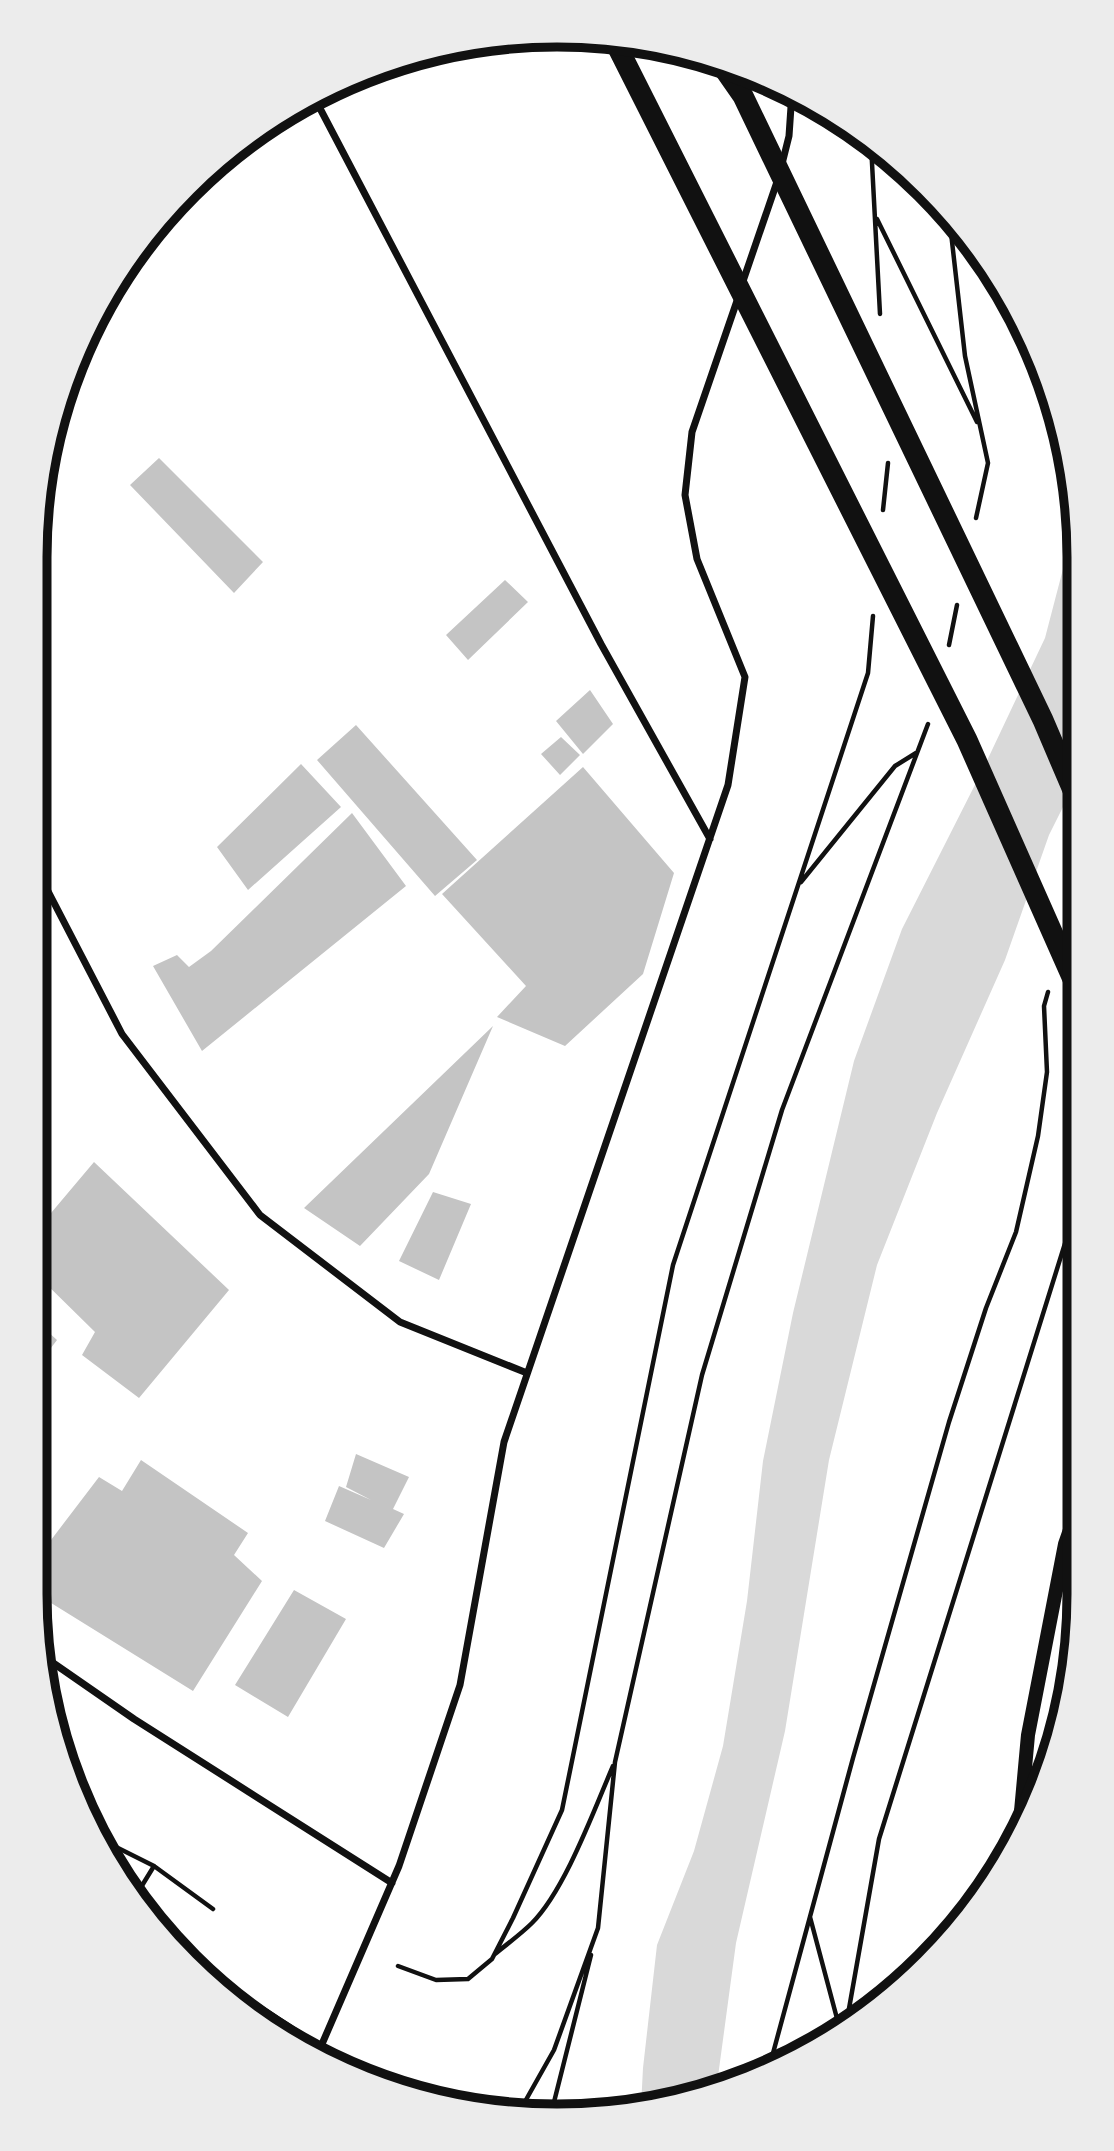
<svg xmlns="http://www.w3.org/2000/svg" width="1114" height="2151" font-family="Montserrat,sans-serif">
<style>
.water{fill:#d9d9d9}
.building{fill:#c4c4c4}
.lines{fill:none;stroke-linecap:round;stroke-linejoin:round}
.path{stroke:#111;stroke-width:4.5}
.minor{stroke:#111;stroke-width:7}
.secondary{stroke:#111;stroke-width:14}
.primary{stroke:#111;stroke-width:18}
.motorway{stroke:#111;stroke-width:21}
.rim{fill:none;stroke:#111;stroke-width:9}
</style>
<rect width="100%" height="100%" fill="#fff"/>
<path class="water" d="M 1075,523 L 1075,783 L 1049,835 L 1005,960 L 937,1113 L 877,1265 L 829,1460 L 785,1731 L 736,1943 L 717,2084 L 641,2107 L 643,2068 L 657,1945 L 694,1851 L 723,1746 L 747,1601 L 763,1461 L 793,1313 L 854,1061 L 902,929 L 984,767 L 1045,638 Z"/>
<path class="building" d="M 159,458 L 263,562 L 234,593 L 130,485 Z
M 505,580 L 528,602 L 468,660 L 446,635 Z
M 590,690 L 613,724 L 583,754 L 556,721 Z
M 356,725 L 477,860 L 435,896 L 317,760 Z
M 561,737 L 580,755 L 560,775 L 541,754 Z
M 301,764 L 341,807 L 248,890 L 217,847 Z
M 583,767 L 674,873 L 643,974 L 565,1046 L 497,1017 L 526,986 L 442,894 Z
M 352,813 L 406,886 L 202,1051 L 153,966 L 177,955 L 189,967 L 211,951 Z
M 493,1026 L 429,1174 L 360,1246 L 304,1208 Z
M 94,1162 L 229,1290 L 139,1398 L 82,1355 L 95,1332 L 35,1273 L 35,1232 Z
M 433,1192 L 471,1204 L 439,1280 L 399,1261 Z
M 35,1320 L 57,1340 L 35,1369 Z
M 356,1454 L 409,1477 L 393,1509 L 404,1514 L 384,1548 L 325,1521 L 339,1486 L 371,1500 L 346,1487 Z
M 141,1460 L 248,1533 L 234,1555 L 262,1581 L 193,1691 L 35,1593 L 35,1561 L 99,1477 L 122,1491 Z
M 294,1590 L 346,1619 L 288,1717 L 235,1685 Z"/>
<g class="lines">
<path class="path" d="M 871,144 L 880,314
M 949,215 L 965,356 L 988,463 L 976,518
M 877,219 L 977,422
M 883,510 L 888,463
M 949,645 L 957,605
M 801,882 L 895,766 L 916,753
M 106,1842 L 154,1866 L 213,1909
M 135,1897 L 154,1866
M 810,1917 L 839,2026
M 495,1954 C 507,1944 521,1934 532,1923 C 565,1890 594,1810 613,1766
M 398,1966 L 436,1980 L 468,1979 L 492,1959 L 513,1918 L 562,1810 L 673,1265 L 868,673 L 873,616
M 847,2020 L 879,1839 L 1077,1205
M 769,2068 L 853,1758 L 949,1422 L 986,1308 L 1016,1232 L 1038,1136 L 1047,1072 L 1044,1006 L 1048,992
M 518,2114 L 554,2050 L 598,1928 L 615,1762 L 702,1375 L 782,1110 L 928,724
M 551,2114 L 591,1955"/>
<path class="minor" d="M 314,97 L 601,644 L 710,839
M 782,164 L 789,136 L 792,92
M 742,284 L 778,179
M 36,868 L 122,1034 L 260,1215 L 400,1322 L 527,1373
M 46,1658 L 134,1719 L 392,1883
M 319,2051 L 399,1866 L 460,1685 L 504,1442 L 728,785 L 745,677 L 697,559 L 685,495 L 692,432 L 739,295"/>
<path class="secondary" d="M 1019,1833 L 1028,1735 L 1065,1544 L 1078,1507"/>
<path class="primary" d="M 236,1999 L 311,2048"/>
<path class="motorway" d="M 614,40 L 967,740 L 1076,986
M 720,63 L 743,96 L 1043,720 L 1075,795"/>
</g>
<path d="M0 0H1114V2151H0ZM557 47H557A510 510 0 0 1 1067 557V1594A510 510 0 0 1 557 2104H557A510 510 0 0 1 47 1594V557A510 510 0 0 1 557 47Z" fill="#ececec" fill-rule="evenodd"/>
<path class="rim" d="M557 47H557A510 510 0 0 1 1067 557V1594A510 510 0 0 1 557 2104H557A510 510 0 0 1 47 1594V557A510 510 0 0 1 557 47Z"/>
</svg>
